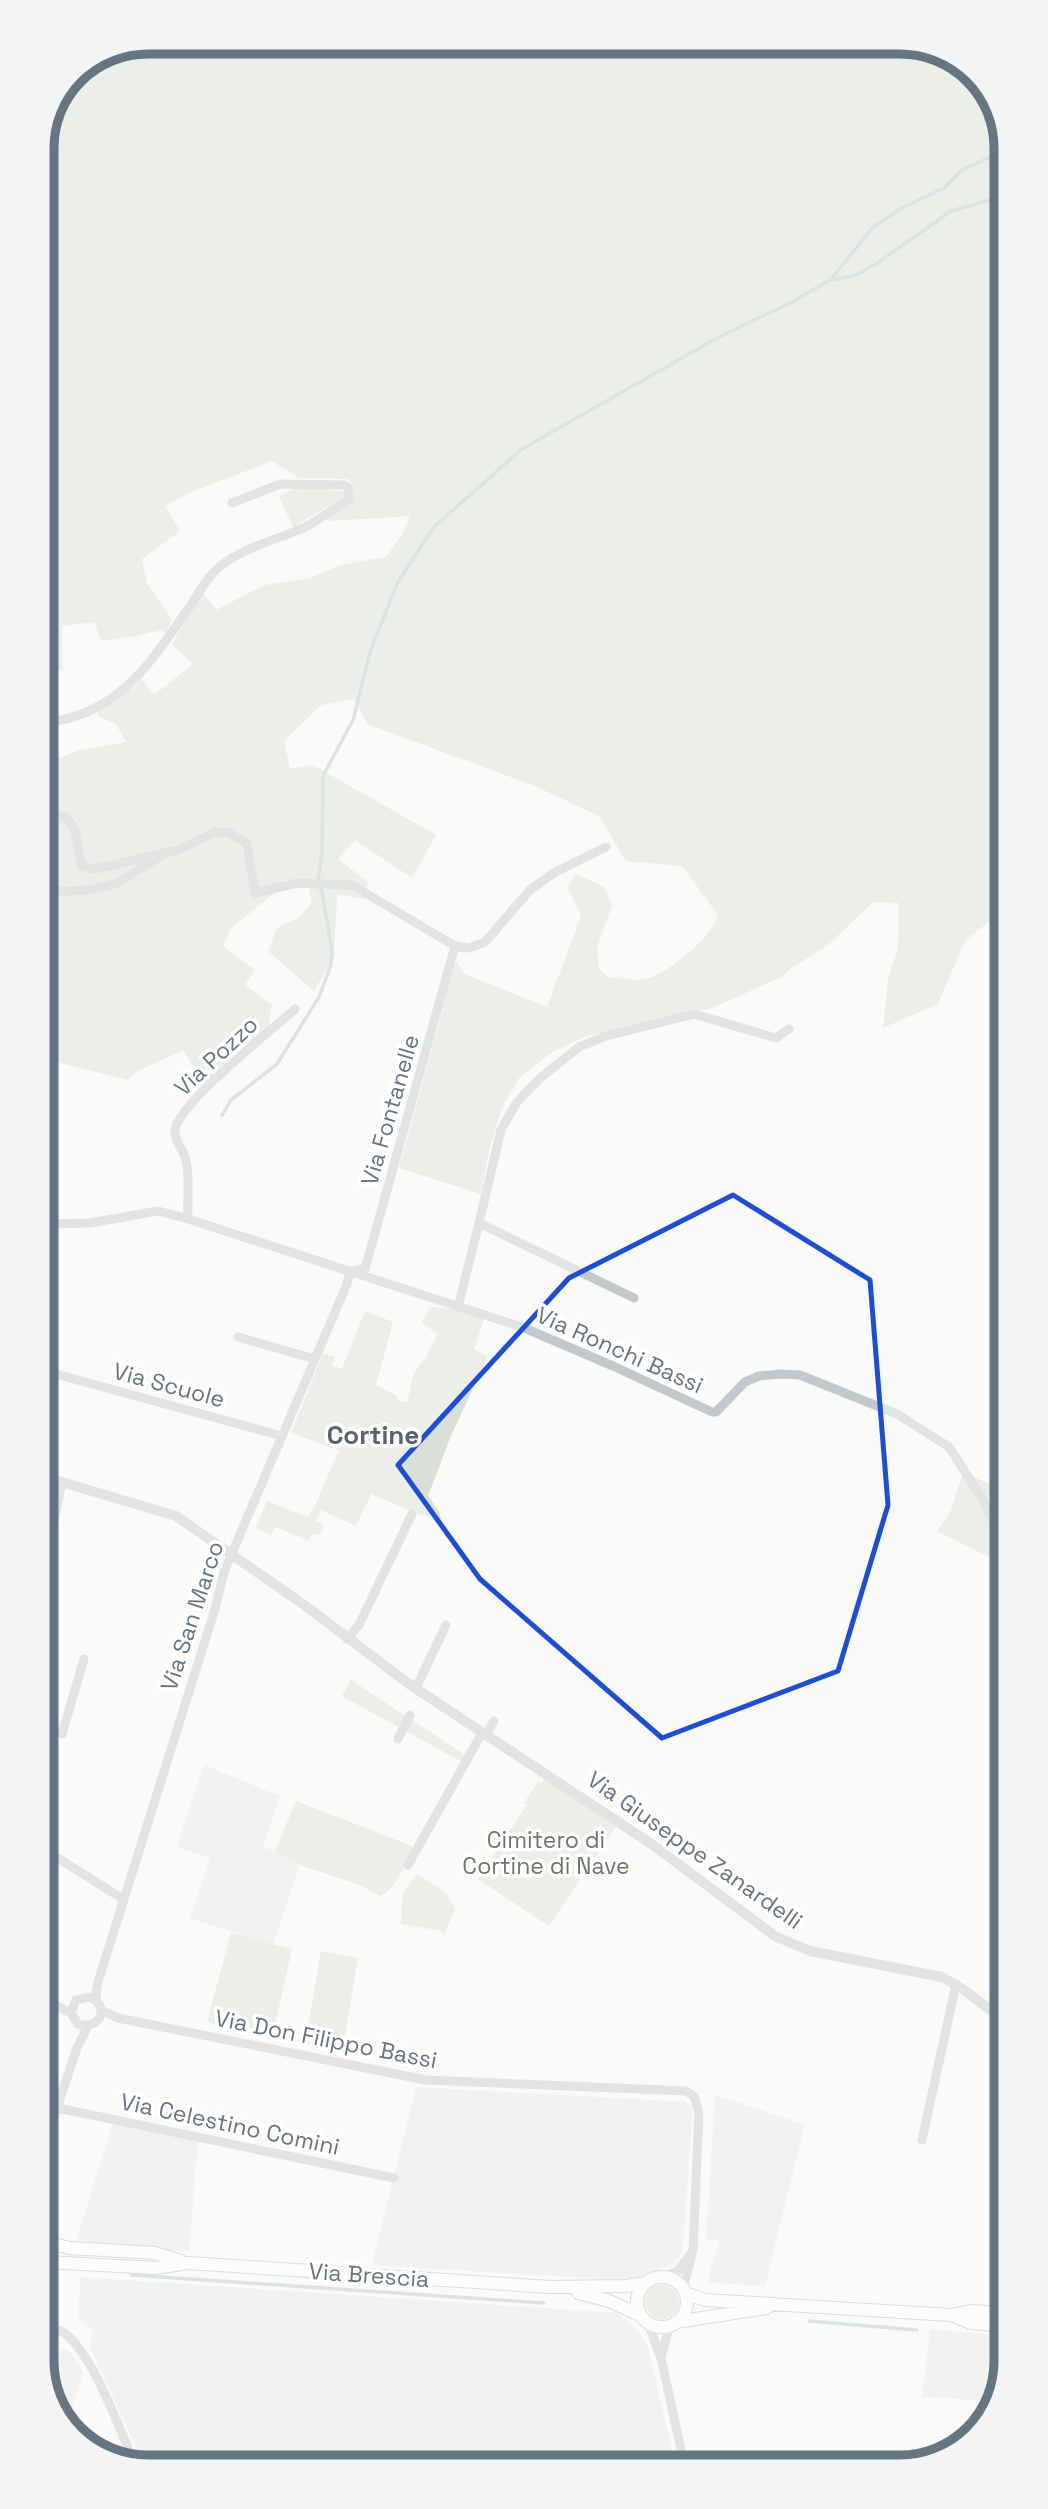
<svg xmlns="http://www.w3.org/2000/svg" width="1048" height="2509" font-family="'Space Grotesk',sans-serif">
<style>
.built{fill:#e8e9e9}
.green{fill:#dadfd7}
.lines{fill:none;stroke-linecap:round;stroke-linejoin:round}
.stream{stroke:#bbc7cb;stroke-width:3.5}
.secondary-casing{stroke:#b3babf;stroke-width:14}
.minor{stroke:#c3c8cc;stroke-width:9}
.tertiary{stroke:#c3c8cc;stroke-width:10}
.secondary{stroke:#fff;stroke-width:12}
.marked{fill:none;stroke:#1d4ed8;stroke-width:5;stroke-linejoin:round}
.labels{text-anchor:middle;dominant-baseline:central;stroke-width:7;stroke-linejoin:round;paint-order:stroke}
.street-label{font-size:23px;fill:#657683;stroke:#fff}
.park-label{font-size:23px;fill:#687a64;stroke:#fff}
.quarter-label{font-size:26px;font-weight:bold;fill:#57646e;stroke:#fff}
.rim{fill:none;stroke:#657683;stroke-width:9}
</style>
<rect width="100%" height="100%" fill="#fafaf8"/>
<path class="built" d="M 204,1765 L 280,1796 L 263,1847 L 283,1854 L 300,1865 L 273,1945 L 190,1918 L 210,1858 L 177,1847 Z
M 416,2087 L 686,2102 L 693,2106 L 683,2246 L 680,2256 L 672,2264 L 632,2281 L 372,2265 Z
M 715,2095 L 805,2124 L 765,2286 L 707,2282 L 720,2240 L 706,2239 Z
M 113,2122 L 198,2140 L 189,2251 L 75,2245 Z
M 80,2277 L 617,2313 L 631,2324 L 644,2339 L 648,2347 L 675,2463 L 145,2467 L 91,2349 L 92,2329 L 79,2319 Z
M 930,2329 L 1006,2336 L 1006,2361 L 992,2401 L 922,2397 Z
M 47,2345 L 69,2351 L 83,2372 L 68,2423 L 48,2395 Z"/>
<path class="green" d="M 148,42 L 907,42 L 965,64 L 1000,114 L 1002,923 L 996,916 L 965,941 L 938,1004 L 883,1028 L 888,979 L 898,949 L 899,903 L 873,902 L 828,945 L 790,969 L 781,977 L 710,1009 L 682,1013 L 584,1037 L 551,1053 L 519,1078 L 502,1107 L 489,1151 L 481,1194 L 399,1168 L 446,997 L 450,974 L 457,961 L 464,974 L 547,1007 L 581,916 L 568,888 L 575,874 L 603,886 L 612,905 L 597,948 L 599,968 L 607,977 C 619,977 635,982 646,979 C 666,975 715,935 718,915 L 682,866 L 626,861 L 599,816 L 535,786 L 367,724 L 354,699 L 321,705 L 284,741 L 290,769 L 313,765 L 436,835 L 412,878 L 355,840 L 338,859 L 368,882 L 367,888 L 348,880 L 287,880 L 262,889 L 258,888 L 252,848 C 243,842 230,830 219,829 C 204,828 196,838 184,842 C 165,850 100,871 83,862 L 75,819 L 68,816 L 44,815 L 44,758 L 62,757 L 80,750 L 126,742 L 116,724 L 99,717 L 97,708 L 136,686 L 141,679 L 154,695 L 193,664 L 172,644 L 202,592 L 216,610 L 265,585 L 311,578 L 340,565 L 386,557 L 403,533 L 410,516 L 328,521 L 324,516 L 352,499 L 353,485 L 348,479 L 299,478 L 272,461 L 189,493 L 165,506 L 180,531 L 142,559 L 147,584 L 172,619 L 166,633 L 162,630 L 136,636 L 101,641 L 94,622 L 62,626 L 63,670 L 43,670 L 42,142 L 73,73 Z
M 301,486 L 345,492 L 343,498 L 293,527 L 279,496 Z
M 63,819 L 69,821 C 74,838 74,853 82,869 L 158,856 L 122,878 L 101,885 L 44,889 L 44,821 Z
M 216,834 L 227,835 L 244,849 L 250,889 L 254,895 L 276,892 L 232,927 L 223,946 L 255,970 L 245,985 L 272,1005 L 267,1035 L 253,1046 L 234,1035 L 221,1048 L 230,1062 L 208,1090 L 183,1050 L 136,1072 L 127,1080 L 45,1059 L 51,1021 L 44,1020 L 44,895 L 118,886 L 137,877 L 167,855 Z
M 298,885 L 353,888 L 365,895 L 365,899 L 337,894 L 334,957 L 314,991 L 268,951 L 277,928 L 301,916 L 312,902 L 309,888 Z
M 430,1307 L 455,1309 L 485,1317 L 474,1349 L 488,1356 L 450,1438 L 428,1496 L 439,1511 L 441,1523 L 371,1494 L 356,1526 L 321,1510 L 316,1521 L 324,1525 L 320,1535 L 312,1534 L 309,1541 L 275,1527 L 271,1535 L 256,1528 L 267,1501 L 308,1517 L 315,1506 L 339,1450 L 291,1433 L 323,1353 L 335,1357 L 332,1366 L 342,1369 L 365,1311 L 393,1322 L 376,1385 L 397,1396 L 397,1400 L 407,1403 L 414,1373 L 427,1356 L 437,1334 L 422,1322 Z
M 963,1472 L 1004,1491 L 1004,1566 C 983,1552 959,1543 937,1531 L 951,1511 Z
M 351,1680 L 465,1755 L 462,1762 L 342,1696 Z
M 545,1779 L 616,1826 L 549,1926 L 478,1879 L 525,1808 L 527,1805 L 524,1803 L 538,1782 L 541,1784 Z
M 296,1801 L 412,1846 C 406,1862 396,1890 380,1896 L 360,1885 L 300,1865 L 275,1851 Z
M 417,1874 L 447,1894 L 455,1909 L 443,1938 L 443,1931 L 401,1924 L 403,1892 Z
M 231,1933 L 292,1949 L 272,2038 L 207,2022 Z
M 321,1951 L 358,1958 L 342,2051 L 305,2044 Z
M645 2302a17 17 0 1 1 34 0a17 17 0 1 1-34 0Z"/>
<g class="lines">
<path class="stream" d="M 832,278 L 873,227 L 900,209 L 944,188 L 962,170 L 1001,152
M 222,1115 L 231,1100 L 277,1064 L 319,997 L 331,965 L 332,950 L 323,897 L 318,880 L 322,852 L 323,776 L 353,720 L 371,649 L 398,582 L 434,527 L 522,449 L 719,337 L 792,302 L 830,280 L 854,276 L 876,264 L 951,211 L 1001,197
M 131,2275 L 544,2303
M 809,2321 L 917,2330"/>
<defs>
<path id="secondary" d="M 47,2242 L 69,2248 L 155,2253 L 181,2261
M 47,2262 L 155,2268 L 188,2263 L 550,2287 L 625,2286 L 646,2283
M637 2302a25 25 0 1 1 50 0a25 25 0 1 1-50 0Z
M 578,2293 L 609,2301 L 640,2315
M 685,2293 L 705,2300 L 951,2315 L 973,2311 L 1006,2314
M 951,2315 L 971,2323 L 1006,2326
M 676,2322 L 767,2308"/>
</defs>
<use href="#secondary" class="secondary-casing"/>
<path class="minor" d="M 44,723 C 120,714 148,665 189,608 C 198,595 206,578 217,569 C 244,545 278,541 309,525 C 323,517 336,507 349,499 L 348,487 L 344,485 L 280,484 L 232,503
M 44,817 L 64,816 C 80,827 76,849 82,866 L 95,869 L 178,850 L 215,832 L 229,833 L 247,844 L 255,893 L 297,883 L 352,885 L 455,946
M 44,892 L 91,890 L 118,883 L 159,857
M 188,1219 C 187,1200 190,1178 186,1160 C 183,1149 174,1141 175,1130 C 177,1105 272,1030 295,1009
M 479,1223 L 501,1130 L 517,1102 L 539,1079 L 579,1047 L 606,1036 L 694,1014 L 776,1038 L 789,1029
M 45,1224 L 90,1223 L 158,1211 L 188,1219 L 522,1327 L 613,1366 L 712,1412 L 716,1412 L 745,1382 L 759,1376 L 781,1374 L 800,1375 L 897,1414 L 949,1447 L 982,1498 L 1004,1544
M 352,1271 L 365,1269 L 455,946 L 469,948 L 485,942 L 530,890 L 555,872 L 606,847
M 458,1307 L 479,1223 L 634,1298
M 238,1337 L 315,1359
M 45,1371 L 282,1436
M 46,1559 L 62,1482
M 347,1639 L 359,1625 L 412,1514
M 416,1688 L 446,1625
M 46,1730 L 62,1734 L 84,1659
M 486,1735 L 494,1721
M 398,1739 L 410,1715
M 46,1853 L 53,1855 L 123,1899
M 408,1865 L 482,1733
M 96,2000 L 88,1997 L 76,2000 L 71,2013 L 78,2024 C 90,2028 105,2021 100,2006 C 99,2004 97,2003 97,2001 C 95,1996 97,1988 98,1982 L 215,1609 L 224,1572 L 347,1284 L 350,1271
M 47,2001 L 71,2013
M 101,2010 L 118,2018 L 426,2080 L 686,2091 L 694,2096 L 699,2112 L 693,2250 L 683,2289
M 58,2108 L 394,2178
M 47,2138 L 77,2048 L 88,2026
M 922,2140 L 956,1984
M 664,2277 L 678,2271 L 690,2255
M 648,2323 L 661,2358 L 684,2463
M 47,2326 C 55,2328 61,2330 67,2335 C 95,2359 119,2429 135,2464
M 661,2357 L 670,2325"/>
<path class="tertiary" d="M 45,1477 L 176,1516 L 303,1604 L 409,1684 L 650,1843 L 775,1936 L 810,1951 L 942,1977 L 964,1990 L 1005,2021"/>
<use href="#secondary" class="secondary"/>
</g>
<path d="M0 0H1048V2509H0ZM 733,1195 L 870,1280 L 888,1505 L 838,1671 L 662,1738 L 480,1579 L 398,1465 L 569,1278 Z" fill="#fafaf8" fill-opacity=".55" fill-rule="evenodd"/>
<path class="marked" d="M 733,1195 L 870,1280 L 888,1505 L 838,1671 L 662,1738 L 480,1579 L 398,1465 L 569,1278 Z"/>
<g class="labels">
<g class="street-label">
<text transform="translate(216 1056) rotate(-43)">Via Pozzo</text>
<text transform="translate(390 1110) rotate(-74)">Via Fontanelle</text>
<text transform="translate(620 1350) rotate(24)">Via Ronchi Bassi</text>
<text transform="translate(169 1385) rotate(15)">Via Scuole</text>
<text transform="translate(192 1616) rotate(-72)">Via San Marco</text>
<text transform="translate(695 1850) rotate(35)">Via Giuseppe Zanardelli</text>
<text transform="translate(326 2039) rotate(11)">Via Don Filippo Bassi</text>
<text transform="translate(230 2124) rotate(12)">Via Celestino Comini</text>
<text transform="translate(369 2275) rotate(4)">Via Brescia</text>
</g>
<g class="park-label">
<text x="546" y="1840">Cimitero di<tspan x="546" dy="26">Cortine di Nave</tspan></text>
</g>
<g class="quarter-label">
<text x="373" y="1435">Cortine</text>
</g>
</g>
<path d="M0 0H1048V2509H0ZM148 54H900A94 94 0 0 1 994 148V2361A94 94 0 0 1 900 2455H148A94 94 0 0 1 54 2361V148A94 94 0 0 1 148 54Z" fill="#f3f4f5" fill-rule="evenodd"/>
<path class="rim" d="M148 54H900A94 94 0 0 1 994 148V2361A94 94 0 0 1 900 2455H148A94 94 0 0 1 54 2361V148A94 94 0 0 1 148 54Z"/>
</svg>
